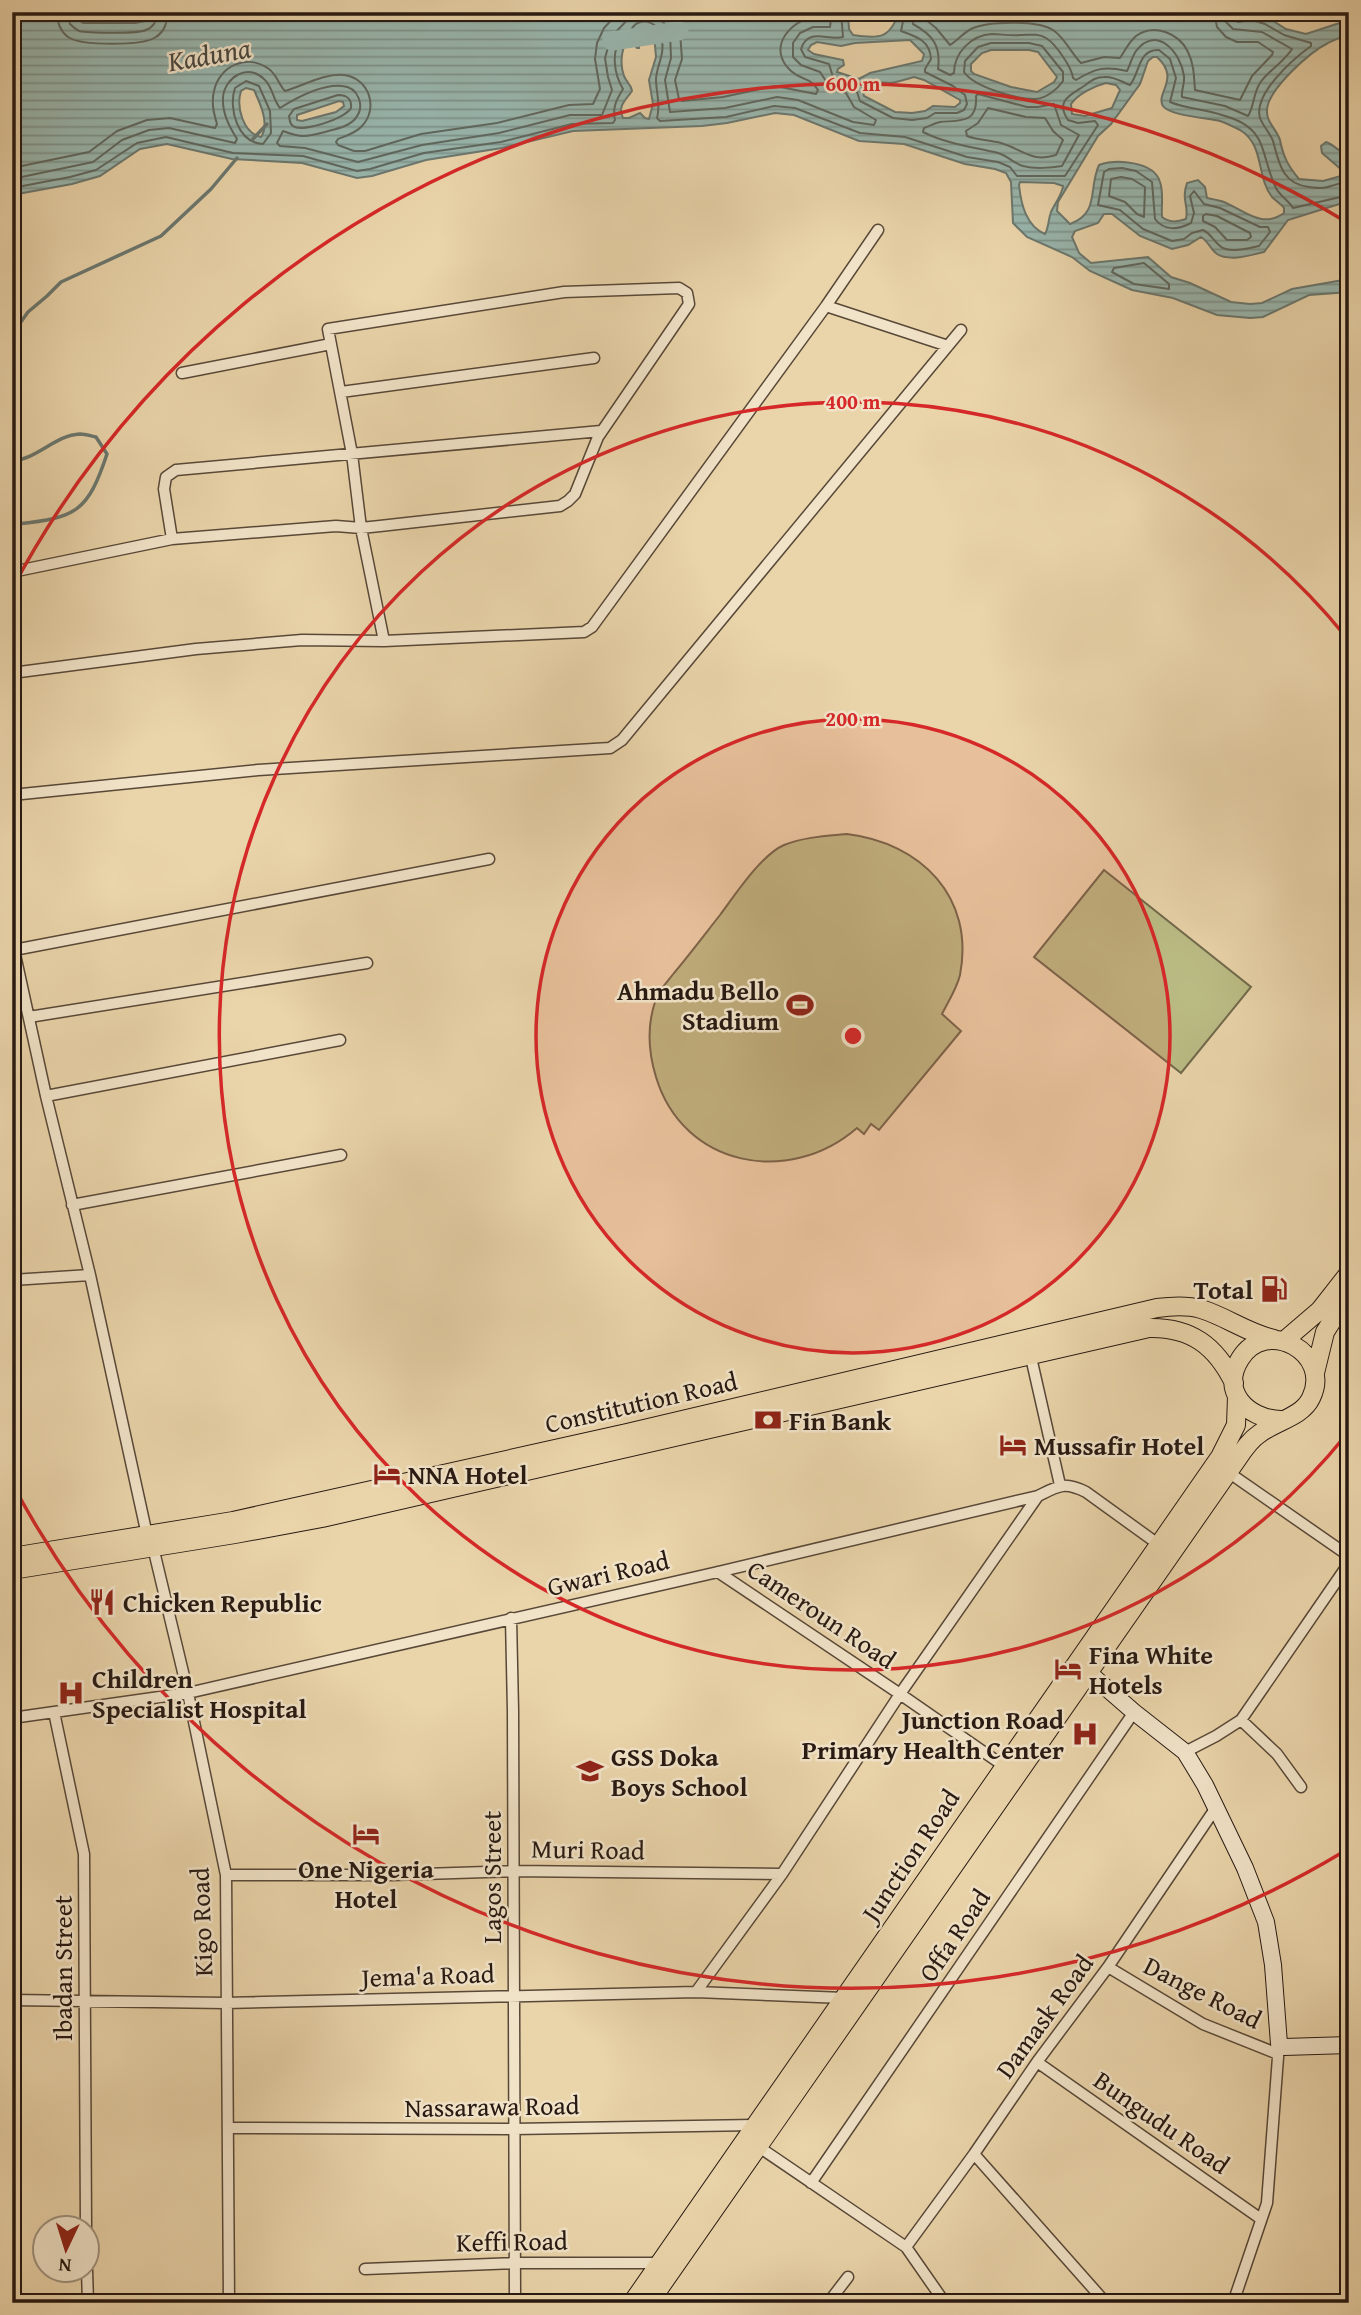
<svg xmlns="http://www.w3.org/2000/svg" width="1361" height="2315" font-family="'Gentium Book Plus',serif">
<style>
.park{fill:#bbbc85;stroke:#716a4c;stroke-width:2}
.water{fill:url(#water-rules);stroke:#6b7870;stroke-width:2;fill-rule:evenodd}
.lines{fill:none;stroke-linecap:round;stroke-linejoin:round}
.shore{stroke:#606860;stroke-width:2}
.stream{stroke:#6b7870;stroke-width:3.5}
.river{stroke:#99b7af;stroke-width:19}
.street-casing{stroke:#584838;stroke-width:13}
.secondary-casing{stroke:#271912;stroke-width:18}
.primary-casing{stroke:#271912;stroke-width:20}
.street{stroke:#f1e3c8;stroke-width:10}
.secondary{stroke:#f1e3c8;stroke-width:16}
.primary{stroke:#ead4aa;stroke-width:18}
.ring{fill:none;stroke:#d62828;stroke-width:3.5}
.labels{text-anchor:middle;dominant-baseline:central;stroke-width:5;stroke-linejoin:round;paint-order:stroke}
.poi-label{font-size:26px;font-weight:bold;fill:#271912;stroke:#f1e3c8;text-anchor:start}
.street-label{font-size:26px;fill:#271912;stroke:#f1e3c8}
.water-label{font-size:28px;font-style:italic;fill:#494841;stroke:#f1e3c8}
.centre{fill:#d62828;stroke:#f1e3c8;stroke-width:3.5}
.ring-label{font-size:21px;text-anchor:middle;font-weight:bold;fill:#d62828;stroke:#f1e3c8;stroke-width:5;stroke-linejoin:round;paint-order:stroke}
</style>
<defs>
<pattern id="water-rules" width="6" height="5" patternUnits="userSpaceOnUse" patternTransform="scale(1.75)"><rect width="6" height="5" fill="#99b7af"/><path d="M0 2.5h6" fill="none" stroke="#7d948d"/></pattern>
</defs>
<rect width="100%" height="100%" fill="#ead4aa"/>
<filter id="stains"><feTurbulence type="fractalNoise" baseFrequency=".00286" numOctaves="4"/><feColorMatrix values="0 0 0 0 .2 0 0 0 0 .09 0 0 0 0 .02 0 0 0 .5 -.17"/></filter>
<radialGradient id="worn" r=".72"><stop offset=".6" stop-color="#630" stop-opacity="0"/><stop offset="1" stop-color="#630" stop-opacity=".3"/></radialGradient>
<path class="park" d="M 847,834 C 921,843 975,897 960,975 C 957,988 948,1002 942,1014 L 961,1031 L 879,1130 L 871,1124 L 864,1134 L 857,1128 C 789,1187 683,1167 656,1077 C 648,1051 647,1024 656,999 C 659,990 668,981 674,973 C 690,954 705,934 720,915 C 735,895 761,855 784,845 C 804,837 826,836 847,834 Z
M 1104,870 L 1251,987 L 1181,1073 L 1034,957 Z"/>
<path class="water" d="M 12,12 L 134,16 L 172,12 L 848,12 L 849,29 L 853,35 C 879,39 890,39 899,12 L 1228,12 L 1242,16 L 1267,17 L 1286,29 L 1306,34 L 1349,20 L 1349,35 C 1342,37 1335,39 1328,43 C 1310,52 1268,89 1267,110 C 1266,122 1277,130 1280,140 C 1283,156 1288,166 1299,179 L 1323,181 L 1341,176 L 1343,171 L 1322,153 L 1321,146 L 1326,142 C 1335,145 1339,153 1349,155 L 1349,201 L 1288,220 L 1264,252 C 1251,255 1230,262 1217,254 C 1211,250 1208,241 1201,237 L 1188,245 L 1172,249 L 1140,236 L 1112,214 L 1104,214 L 1098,223 L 1075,231 L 1072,237 L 1079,253 L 1091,263 L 1148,257 L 1171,277 L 1190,283 L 1231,302 L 1250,304 L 1262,303 L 1292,289 L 1349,279 L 1349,292 L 1309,295 L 1263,317 L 1250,318 L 1217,315 L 1173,298 L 1132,290 L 1090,271 L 1072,257 L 1027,237 L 1013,223 L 1011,182 L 1006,173 L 995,169 L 965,164 L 904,144 L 859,141 L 794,115 L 775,113 L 727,123 L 702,126 L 573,131 L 502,148 L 426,160 L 372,176 L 357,178 L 302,163 L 232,159 L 167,144 L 140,149 L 100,176 L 72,184 L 12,195 ZM 641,28 L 654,35 L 656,57 L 649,80 L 653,104 L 649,119 L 645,118 L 640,113 L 629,118 L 623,118 C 617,106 626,100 632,91 C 631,84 627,83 624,76 C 620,65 621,52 626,42 L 633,43 L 637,48 L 639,48 L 638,30 ZM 910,40 L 924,54 L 922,61 L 870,73 L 859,79 L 837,72 L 838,69 L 844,65 L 843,60 L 814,54 L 808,50 L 811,45 L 817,42 L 841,46 L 855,43 ZM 991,50 L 1029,50 L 1038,52 L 1057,77 L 1054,82 L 1037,92 L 1011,87 L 974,74 L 971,71 L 971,64 L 982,53 ZM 1153,57 L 1157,57 C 1181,79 1155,93 1163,106 C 1170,116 1208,118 1220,121 C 1226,123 1234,127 1240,130 C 1265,145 1256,177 1272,197 C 1276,201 1281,204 1284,208 L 1284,213 C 1262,229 1245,211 1224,202 C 1219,200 1212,199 1207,198 L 1205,187 L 1198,180 L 1187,183 C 1181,200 1189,205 1186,219 C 1177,222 1170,223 1162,217 C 1161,206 1164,193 1160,182 C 1154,161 1116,159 1099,165 C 1088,189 1100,213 1070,224 L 1057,211 L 1058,202 L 1098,136 L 1111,124 L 1140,84 L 1148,61 ZM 914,77 L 924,80 L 960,100 L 960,103 L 955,107 L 933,106 L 925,111 L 912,113 L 895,112 L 864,96 L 862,88 C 871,79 879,83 890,83 C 898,82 907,79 914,77 ZM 1106,83 L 1116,85 L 1120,90 L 1112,108 L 1085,116 L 1072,114 L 1071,104 C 1078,94 1094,86 1106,83 ZM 246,88 L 254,90 C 260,103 270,124 261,137 C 243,133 236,107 241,91 ZM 339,101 L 343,102 L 344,106 L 336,112 L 302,121 L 297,120 L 297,115 ZM 1020,182 L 1054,183 L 1063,186 C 1062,195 1055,203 1051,212 C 1048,220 1049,227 1045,234 C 1026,226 1021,204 1019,185 Z"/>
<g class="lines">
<path class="shore" d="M 57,12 C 57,22 60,31 68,37 C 81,46 143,46 156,37 C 165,31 167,22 168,12
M 67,12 L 70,24 C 74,28 75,29 79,31 C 88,33 138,34 146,30 C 154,27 157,20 157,12
M 76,12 L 77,19 L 83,23 L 135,23 L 145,21 L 148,12
M 668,12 L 676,21 L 680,33 L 682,59 L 675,80 L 679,99 L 682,101 L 723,97 L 775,86 L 816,94 L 818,90 C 809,76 802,81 791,71 C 765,47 792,18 819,16 L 821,12
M 841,12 L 843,37 C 828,41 808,27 801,49 L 805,57 L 829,64 L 833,77 L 855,86 L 860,101 L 893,118 L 912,120 L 927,118 L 935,113 L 957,113 L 964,110 L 967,104 L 965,95 L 953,86 L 925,72 L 925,69 L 931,59 C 930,40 915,36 901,31 L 905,12
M 914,12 L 913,24 C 933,35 941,46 938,69 L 950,75 L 954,73 C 954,53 971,35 992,34 C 1001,34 1010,36 1020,35 C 1029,35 1038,33 1046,38 C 1056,44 1072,68 1073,78 L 1076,80 C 1096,68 1104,66 1127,71 C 1130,65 1132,57 1136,51 C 1157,24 1181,53 1184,76 C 1185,84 1181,90 1182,97 L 1225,106 L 1248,116 C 1254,107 1253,94 1260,83 C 1269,70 1284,62 1292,49 L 1262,32 L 1233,29 L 1226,22 L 1224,12
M 925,12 L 925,19 L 936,28 L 950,45 C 957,41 963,33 971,29 C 988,21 1037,20 1053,30 C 1065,38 1071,53 1081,63 L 1104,57 L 1120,58 C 1125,51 1128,43 1136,36 C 1154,23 1179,33 1188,52 C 1194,64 1194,77 1195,90 L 1240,100 L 1252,76 L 1272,55 L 1273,52 L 1258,42 L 1237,42 L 1226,37 L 1217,27 L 1214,12
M 1233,12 L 1234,18 L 1238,22 L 1252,20 L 1265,24 L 1284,35 L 1311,43 L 1311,46 C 1293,59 1253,94 1260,118 C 1263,126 1270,133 1273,141 C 1279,163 1282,184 1309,187 C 1317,188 1323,189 1331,186 C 1338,184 1344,183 1349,176
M 991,43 L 1029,43 L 1042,46 L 1063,72 L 1063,81 C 1057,90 1046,98 1036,99 C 1018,100 974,87 964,72 L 965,61 L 978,47 Z
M 246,81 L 259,86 L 270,111 L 271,133 L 263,144 C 238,143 228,109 235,88 Z
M 978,94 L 1027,107 L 1038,107 L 1054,104 L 1061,125 L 1079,135 L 1062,166 C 1051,168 1034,169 1023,166 C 1015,164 1008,156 998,153 C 973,147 947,144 923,132 L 924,128 C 930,126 935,123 940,122 C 960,120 978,124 976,96 Z
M 338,95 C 347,95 352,99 351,108 C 346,118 303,133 293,126 C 289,123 290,120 289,116 L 294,109 Z
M 988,108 L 1026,117 L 1045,118 L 1053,131 L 1063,140 L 1056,155 C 1031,163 1022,149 1001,143 C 990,140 977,140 967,136 L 966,131 L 978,123 Z
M 12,168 L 89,152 L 117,131 L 147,120 L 170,118 L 215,128 L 217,124 C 214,114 211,103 214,91 C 219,66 247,53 269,69 C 277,75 279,85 285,91 C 303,86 324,73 344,75 C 369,78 379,108 362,126 C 356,133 346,136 338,139 L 336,142 L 338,145 L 354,151 L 365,151 L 421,134 L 497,123 L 569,105 L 593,104 L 600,89 L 595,59 L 597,43 L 604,28 L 619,12
M 1122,168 L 1136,171 L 1152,182 L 1155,219 C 1164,231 1178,230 1191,223 L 1194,213 L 1190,196 L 1194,191 L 1204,204 L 1220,208 L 1260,227 L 1268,227 L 1270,232 L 1259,246 C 1248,248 1229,254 1220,246 C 1213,240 1211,234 1203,230 L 1192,233 L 1184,239 L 1172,241 L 1143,229 L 1120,210 L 1098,205 L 1104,172 L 1109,169 Z
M 1121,177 L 1132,179 L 1145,187 L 1144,217 L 1137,214 L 1125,202 L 1109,196 L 1111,179 Z
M 12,179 L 93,162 L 122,140 L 149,130 L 169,128 L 235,143 L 237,139 C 229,126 222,113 223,97 C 225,77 248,63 264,79 C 273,87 273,100 280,108 C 296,98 322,84 342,86 C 358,87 366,106 355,119 C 348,127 335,129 325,132 C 306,137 301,138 283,131 L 277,143 L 280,146 L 305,148 L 358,162 L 422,145 L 499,133 L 570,115 L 602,115 L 612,90 L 608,77 L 605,58 L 611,37 L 633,14 L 640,12 L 650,13 L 664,23 L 670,32 L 671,58 L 665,80 L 670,112 L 725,108 L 777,97 L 798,100 L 853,122 L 874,125 L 876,120 L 854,107 L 846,93 L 828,84 L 820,72 L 801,65 L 793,57 L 793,43 L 800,33 L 813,27 L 830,27 L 832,12
M 12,188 L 70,177 L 96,170 L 137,143 L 166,137 L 233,153 L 303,156 L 357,171 L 370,169 L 424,153 L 501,142 L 572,124 L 613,123 L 615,120 C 612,107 617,99 623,89 C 614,74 611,53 621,37 L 630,33 C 636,14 658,21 661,35 C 666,55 657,63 656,79 C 656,93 661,104 657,118 L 660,121 L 726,117 L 774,106 L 795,108 L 860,133 L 905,137 L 967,157 L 998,162 L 1010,167 L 1017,176 L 1065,176 L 1098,125 L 1095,121 L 1078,123 L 1068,120 C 1055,101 1070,95 1084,86 C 1091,81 1095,77 1104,77 C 1115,76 1121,82 1130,85 C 1140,73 1138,49 1159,50 L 1170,59 L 1176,78 L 1170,102 C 1187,109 1205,109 1222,115 C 1270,128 1259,153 1276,188 C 1280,196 1288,200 1293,208 L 1349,195
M 1206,214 L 1217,216 L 1250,233 L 1251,237 L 1247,240 L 1227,240 L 1215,227 L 1203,221 L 1203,216 Z
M 1144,263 L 1169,284 L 1169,289 L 1134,284 L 1112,272 L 1114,268 Z"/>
<path class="stream" d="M 253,139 L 267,124
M 12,330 L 18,326 L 28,312 L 47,296 L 61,282 L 161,236 L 211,189 L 237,158
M 12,461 C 38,459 55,435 80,434 C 85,434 91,436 96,437 L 107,454 C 88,511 77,518 17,524 L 12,530"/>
<path class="river" d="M 612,41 L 679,31"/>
<defs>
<path id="street" d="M 826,306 L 948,346
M 182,373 L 331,344
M 341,392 L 594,358
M 172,539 L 164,489 L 166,477 L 176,470 L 601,431
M 12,572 L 172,539 L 336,526 L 361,528 L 380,526 L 560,506 L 568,501 L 575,494 L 598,437 L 689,304 L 687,293 L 679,288 L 564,292 L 328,329 L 352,454 L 361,528 L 384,641
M 12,673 L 196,649 L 302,640 L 384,641 L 584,632 L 592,627 L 826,306 L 878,230
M 12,795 L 258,770 L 610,748 L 622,740 L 961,330
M 12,941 L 46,1096 L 90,1275 L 147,1535
M 14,950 L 489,859
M 29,1017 L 367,963
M 46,1096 L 340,1040
M 72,1205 L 341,1155
M 12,1280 L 90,1275
M 1030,1353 L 1060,1485
M 1228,1472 L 1349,1556
M 153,1547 L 188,1693 L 226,1875 L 229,2303
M 718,1572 L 900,1694 L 1004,1766
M 511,1618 L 513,1711 L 515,2303
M 54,1712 L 84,1854 L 86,2228
M 12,1718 L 188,1693 L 718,1572 L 1038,1496 C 1058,1486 1064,1481 1086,1492 L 1158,1544
M 1241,1720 L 1277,1754 L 1301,1787
M 1185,1752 L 1216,1736 L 1241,1720 L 1349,1563
M 226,1875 L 392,1875 L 514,1871 L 782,1874
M 1108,1967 L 1203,2024 L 1278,2054
M 696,1992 L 782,1874 L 900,1694 L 1038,1496
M 12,2000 L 226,2003 L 696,1992 L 844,1998
M 1037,2062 L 1261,2219
M 229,2128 L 513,2129 L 755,2125
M 759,2147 L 906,2247 L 945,2303
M 974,2154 L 1106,2303
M 811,2183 L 1134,1712
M 906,2247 L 974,2154 L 1037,2062 L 1108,1967 L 1215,1809
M 365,2269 L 514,2263 L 659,2263
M 87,2270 L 88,2303
M 828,2303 L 848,2277
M 1233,2303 L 1267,2203 L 1279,2044"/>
<path id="secondary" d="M 1088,1672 L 1134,1712 L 1185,1752 L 1205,1785 L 1245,1868 L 1266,1922 L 1273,1965 L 1279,2044 L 1284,2047 L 1349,2045"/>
<path id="primary" d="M 1285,1340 L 1320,1310 L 1349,1273
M 1315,1373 L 1325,1332 L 1349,1294
M 12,1557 L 233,1521 L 627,1433 L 1157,1308 C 1172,1306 1187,1305 1201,1309 C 1227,1317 1247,1333 1274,1339
M 12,1570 L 235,1534 L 322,1518 L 1149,1328 C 1191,1327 1216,1346 1234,1383
M 632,2303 L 1220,1457 L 1236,1425 L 1237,1396
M 649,2303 L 1238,1458 C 1244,1449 1250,1440 1259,1434 C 1276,1421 1302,1417 1311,1398 C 1333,1353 1266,1316 1240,1359 C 1220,1391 1247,1419 1281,1420"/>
</defs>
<use href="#street" class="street-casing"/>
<use href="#secondary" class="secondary-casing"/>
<use href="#primary" class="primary-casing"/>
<use href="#street" class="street"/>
<use href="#secondary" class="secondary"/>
<use href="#primary" class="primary"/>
</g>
<circle cx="853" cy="1036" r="317" fill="#d62828" fill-opacity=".12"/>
<g class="ring">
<circle cx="853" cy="1036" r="317"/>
<path d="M1346 1435A634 634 0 1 1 1346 637"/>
<path d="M1343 1852A952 952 0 0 1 12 1483M12 589A952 952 0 0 1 1343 220"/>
</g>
<defs>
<symbol id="stadium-bare" viewBox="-9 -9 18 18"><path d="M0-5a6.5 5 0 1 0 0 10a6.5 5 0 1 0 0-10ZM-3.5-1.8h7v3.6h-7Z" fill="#8f2418" stroke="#f1e3c8" stroke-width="2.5" paint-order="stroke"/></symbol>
<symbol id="fuel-bare" viewBox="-9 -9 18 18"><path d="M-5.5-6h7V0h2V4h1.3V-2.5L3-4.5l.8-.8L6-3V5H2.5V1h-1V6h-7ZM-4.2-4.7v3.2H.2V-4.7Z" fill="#8f2418" stroke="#f1e3c8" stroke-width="2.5" paint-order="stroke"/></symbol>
<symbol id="bank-bare" viewBox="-9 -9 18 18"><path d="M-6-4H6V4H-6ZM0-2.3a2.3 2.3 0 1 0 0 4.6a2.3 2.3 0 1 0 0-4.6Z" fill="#8f2418" stroke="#f1e3c8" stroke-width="2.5" paint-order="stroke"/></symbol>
<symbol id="hotel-bare" viewBox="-9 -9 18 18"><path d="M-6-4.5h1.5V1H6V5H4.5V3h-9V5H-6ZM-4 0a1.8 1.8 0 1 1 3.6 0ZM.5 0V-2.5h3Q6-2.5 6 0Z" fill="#8f2418" stroke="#f1e3c8" stroke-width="2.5" paint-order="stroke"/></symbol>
<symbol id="restaurant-bare" viewBox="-9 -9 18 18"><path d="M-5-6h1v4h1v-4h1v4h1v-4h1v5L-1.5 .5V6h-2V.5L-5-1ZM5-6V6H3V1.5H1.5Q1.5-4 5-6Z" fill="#8f2418" stroke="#f1e3c8" stroke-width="2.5" paint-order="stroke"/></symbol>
<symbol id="hospital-bare" viewBox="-9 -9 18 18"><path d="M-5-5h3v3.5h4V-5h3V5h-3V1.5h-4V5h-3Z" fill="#8f2418" stroke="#f1e3c8" stroke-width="2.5" paint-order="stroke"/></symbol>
<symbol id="school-bare" viewBox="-9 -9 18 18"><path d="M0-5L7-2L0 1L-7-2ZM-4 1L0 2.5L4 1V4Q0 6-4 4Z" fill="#8f2418" stroke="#f1e3c8" stroke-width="2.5" paint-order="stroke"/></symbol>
</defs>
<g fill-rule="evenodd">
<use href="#stadium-bare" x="781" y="986" width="38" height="38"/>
<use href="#fuel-bare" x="1255" y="1270" width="38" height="38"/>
<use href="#bank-bare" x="749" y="1401" width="38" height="38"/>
<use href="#hotel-bare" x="994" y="1426" width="38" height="38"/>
<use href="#hotel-bare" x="368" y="1455" width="38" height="38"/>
<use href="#restaurant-bare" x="83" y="1583" width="38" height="38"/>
<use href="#hotel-bare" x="1049" y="1650" width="38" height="38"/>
<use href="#hospital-bare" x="52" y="1674" width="38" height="38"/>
<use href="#hospital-bare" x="1066" y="1715" width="38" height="38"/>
<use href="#school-bare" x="571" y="1752" width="38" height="38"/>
<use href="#hotel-bare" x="347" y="1815" width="38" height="38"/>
</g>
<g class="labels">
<g class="poi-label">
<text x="779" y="990" text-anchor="end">Ahmadu Bello<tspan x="779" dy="30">Stadium</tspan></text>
<text x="1253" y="1289" text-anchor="end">Total</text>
<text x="789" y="1420">Fin Bank</text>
<text x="1034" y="1445">Mussafir Hotel</text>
<text x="408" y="1474">NNA Hotel</text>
<text x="123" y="1602">Chicken Republic</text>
<text x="1089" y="1654">Fina White<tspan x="1089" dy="30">Hotels</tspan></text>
<text x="92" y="1678">Children<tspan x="92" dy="30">Specialist Hospital</tspan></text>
<text x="1064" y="1719" text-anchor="end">Junction Road<tspan x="1064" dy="30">Primary Health Center</tspan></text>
<text x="611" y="1756">GSS Doka<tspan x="611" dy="30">Boys School</tspan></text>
<text x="366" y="1868" text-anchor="middle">One Nigeria<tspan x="366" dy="30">Hotel</tspan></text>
</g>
<g class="street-label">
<text transform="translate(641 1402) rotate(-13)">Constitution Road</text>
<text transform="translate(608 1573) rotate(-13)">Gwari Road</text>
<text transform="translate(822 1614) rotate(34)">Cameroun Road</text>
<text transform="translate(588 1849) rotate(1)">Muri Road</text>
<text transform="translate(910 1855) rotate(-56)">Junction Road</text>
<text transform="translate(491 1877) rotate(-90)">Lagos Street</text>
<text transform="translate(201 1922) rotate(-92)">Kigo Road</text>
<text transform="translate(954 1935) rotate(-56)">Offa Road</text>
<text transform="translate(62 1968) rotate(-90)">Ibadan Street</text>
<text transform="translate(428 1975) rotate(-2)">Jema'a Road</text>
<text transform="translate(1203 1992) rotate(27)">Dange Road</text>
<text transform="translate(1044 2016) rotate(-54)">Damask Road</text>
<text transform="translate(492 2106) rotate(-1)">Nassarawa Road</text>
<text transform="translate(1162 2122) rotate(35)">Bungudu Road</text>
<text transform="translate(512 2241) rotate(-1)">Keffi Road</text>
</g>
<g class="water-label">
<text transform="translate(209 54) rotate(-10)">Kaduna</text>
</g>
</g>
<circle cx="853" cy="1036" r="10" class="centre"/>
<g class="ring-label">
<text x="853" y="91">600 m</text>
<text x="853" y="409">400 m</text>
<text x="853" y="726">200 m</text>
</g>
<rect width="1361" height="2315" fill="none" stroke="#ead4aa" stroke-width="42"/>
<rect x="14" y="14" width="1333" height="2287" fill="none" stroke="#271912" stroke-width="3.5"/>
<rect x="21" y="21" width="1319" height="2273" fill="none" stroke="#271912" stroke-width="2"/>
<g transform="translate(66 2249) rotate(184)"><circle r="33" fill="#f1e3c8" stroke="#a0927f" stroke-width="2"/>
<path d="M0-5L12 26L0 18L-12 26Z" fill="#8f2418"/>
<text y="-10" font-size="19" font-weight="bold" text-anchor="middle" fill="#271912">N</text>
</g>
<rect width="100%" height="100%" filter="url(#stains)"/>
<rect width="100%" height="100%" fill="url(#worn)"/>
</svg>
